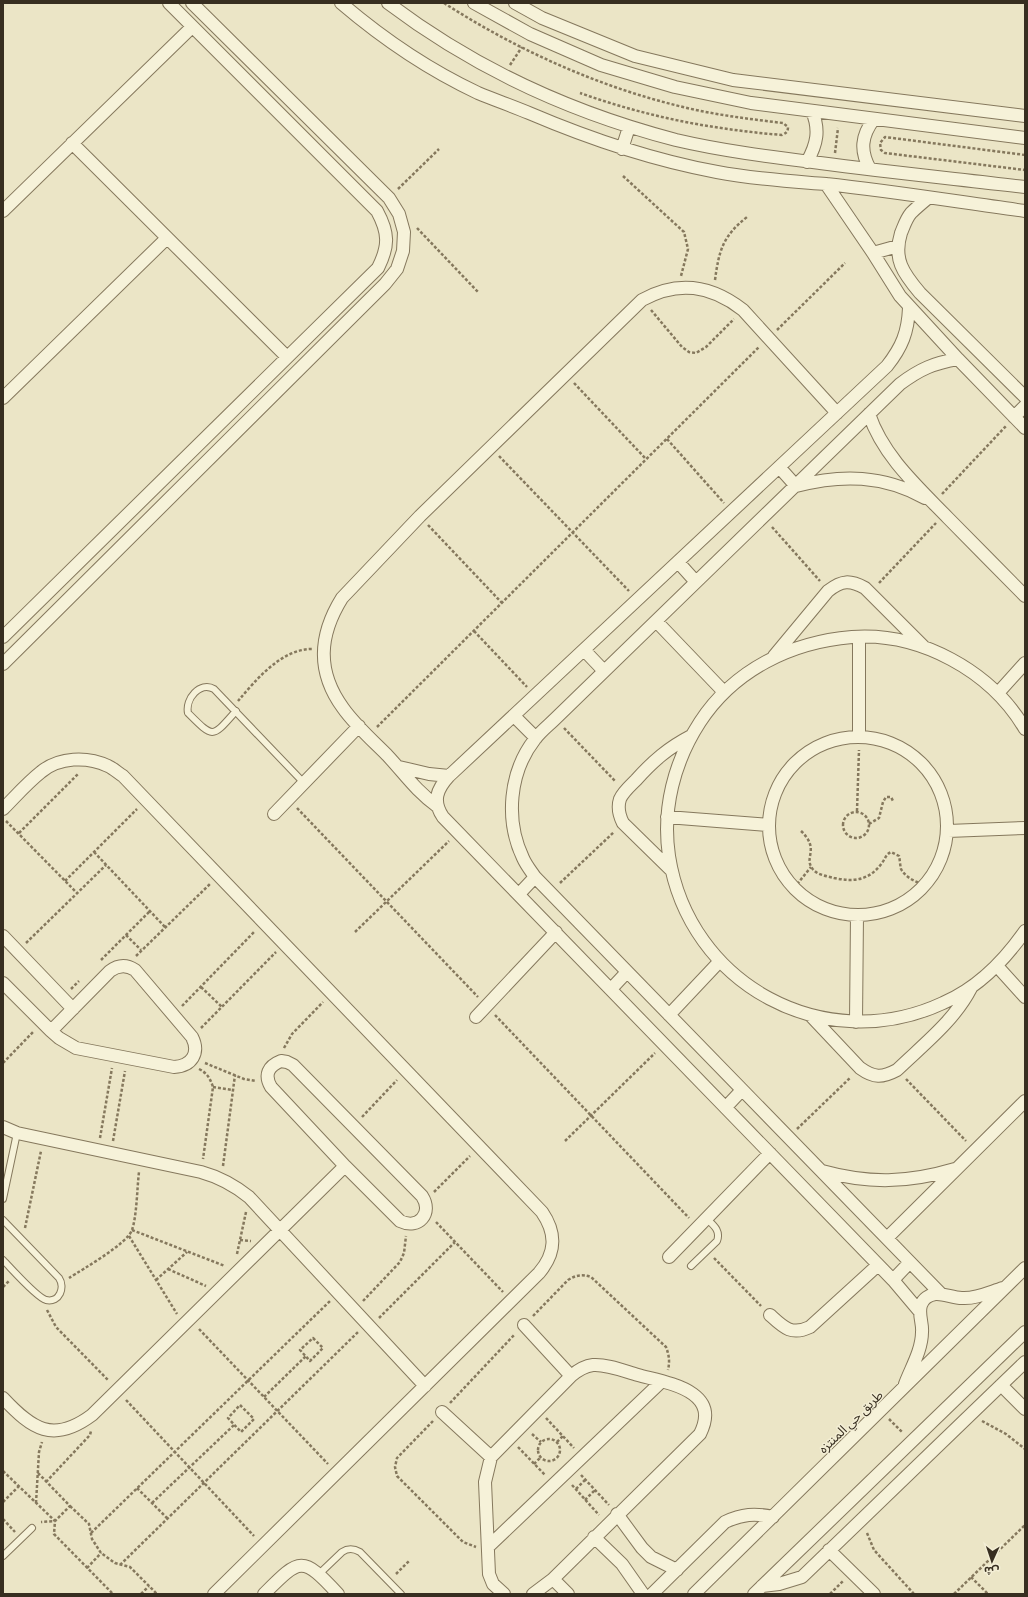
<svg xmlns="http://www.w3.org/2000/svg" width="1028" height="1597" font-family="Literata,'Noto Sans Arabic',serif">
<style>
.lines{fill:none;stroke-linecap:round;stroke-linejoin:round}
.lane-casing{stroke:#85785d;stroke-width:8}
.street-casing{stroke:#85785d;stroke-width:14}
.path{stroke:#85785d;stroke-width:2.5;stroke-dasharray:3 2;stroke-linecap:butt}
.lane{stroke:#f6f2d9;stroke-width:6}
.street{stroke:#f6f2d9;stroke-width:12}
.labels{text-anchor:middle;dominant-baseline:central;stroke-width:3;stroke-linejoin:round;paint-order:stroke}
.street-label{font-size:13px;fill:#372e20;stroke:#f3eed5}
</style>
<rect width="100%" height="100%" fill="#ebe5c6"/>
<g class="lines">
<defs>
<path id="lane" d="M 236,711 C 212,738 214,739 188,713 C 185,699 200,681 214,689 L 304,783
M 3,1199 L 17,1133
M 3,1220 L 59,1278 C 65,1287 60,1303 46,1300 C 36,1297 11,1268 3,1260
M 691,1266 L 717,1241 C 721,1230 713,1225 706,1218
M 3,1556 L 32,1528
M 319,1574 L 342,1552 C 348,1548 353,1548 360,1552 L 401,1594"/>
<path id="street" d="M 341,3 C 382,38 429,70 478,93 C 495,100 512,106 529,113 C 590,139 652,160 717,172 C 753,179 789,181 826,184 C 892,191 959,202 1025,211
M 388,3 C 474,68 572,113 676,140 C 723,151 772,157 820,163 C 888,172 957,179 1025,187
M 474,3 L 530,34 L 601,65 L 675,87 L 751,103 L 1025,138
M 515,3 L 542,18 L 635,56 L 733,80 L 1025,116
M 72,143 L 287,357
M 622,149 L 629,127
M 807,162 C 817,144 820,130 812,111
M 870,169 C 860,151 861,136 874,119
M 826,184 L 873,253 L 900,296 L 958,359 L 1025,428
M 928,198 C 922,203 916,208 911,213 C 906,219 904,226 901,233 C 893,259 903,273 920,293 L 1025,397
M 3,211 L 192,27
M 873,253 L 898,246
M 909,308 C 908,332 902,347 887,366 L 449,776 C 437,789 432,801 443,817 L 893,1280 L 920,1312
M 3,398 L 167,238
M 869,414 C 883,456 918,487 948,518 C 974,544 999,570 1025,596
M 1014,417 L 1025,406
M 779,467 L 796,486 C 842,474 883,475 925,498
M 678,562 L 696,582
M 656,621 L 724,692
M 3,637 L 378,268 C 389,246 389,233 377,211 L 169,3
M 584,650 L 604,671
M 774,656 L 828,591 C 842,580 850,580 865,588 L 924,647
M 3,664 L 385,284 L 397,269 L 403,251 L 404,232 L 399,214 L 389,198 L 192,3
M 998,693 L 1025,663
M 514,716 L 536,738
M 1025,729 C 991,671 920,632 852,637 C 791,642 734,670 700,722 C 674,762 662,809 669,856 C 689,985 825,1058 943,1003 C 978,988 1004,961 1025,931
M769 826a89 89 0 1 1 178 0a89 89 0 1 1-178 0Z
M 859,737 L 859,637
M 399,767 L 429,774 L 449,776
M 437,806 C 416,791 404,773 387,755 C 372,740 355,725 343,708 C 316,671 319,635 342,598 L 420,516 L 642,300 C 678,280 711,285 743,310 L 837,413
M 3,809 C 15,797 27,783 41,772 C 59,757 87,756 108,766 C 113,768 118,773 123,776 L 542,1212 C 557,1234 556,1253 539,1273 L 214,1594
M 274,814 L 359,726
M 667,817 L 769,825
M 948,831 L 1025,828
M 672,871 L 623,823 C 619,815 617,808 620,799 C 623,792 630,786 636,780 C 653,761 668,748 691,736
M 519,894 L 535,877
M 3,936 L 73,1009
M 997,966 L 1025,997
M 3,983 L 51,1031 L 59,1038 L 76,1048 L 174,1067 C 192,1066 200,1053 192,1037 L 135,970 C 126,964 118,965 110,971 L 51,1031
M 611,989 L 627,972
M 669,1015 L 719,962
M 810,1015 L 860,1068 C 874,1078 882,1078 897,1070 C 924,1044 954,1021 971,988
M 476,1017 L 556,932
M 856,1022 L 857,915
M 281,1061 L 287,1062 L 293,1065 L 422,1196 C 433,1213 419,1230 400,1221 L 345,1166 L 271,1087 C 264,1075 268,1066 281,1061 Z
M 726,1107 L 742,1090
M 3,1127 L 17,1133 L 201,1172 C 219,1177 234,1185 249,1197 L 425,1386
M 822,1171 C 869,1184 908,1183 955,1169
M 887,1238 L 1025,1101
M 669,1257 L 770,1153
M 893,1280 L 910,1262
M 941,1294 L 535,877 C 531,871 526,865 523,858 C 505,820 509,772 535,739 C 541,731 549,725 555,719 L 900,384 C 920,369 934,363 958,359
M 770,1315 C 783,1327 791,1336 810,1327 L 878,1265
M 524,1325 L 571,1376
M 905,1384 C 911,1368 922,1350 922,1332 C 923,1324 918,1314 921,1305 C 923,1299 929,1295 935,1294 C 943,1293 953,1298 962,1298 C 976,1299 990,1292 1003,1288
M 1001,1385 L 1025,1409
M 3,1398 C 32,1429 53,1444 92,1415 L 345,1166
M 442,1412 L 491,1457
M 617,1514 L 642,1548 L 651,1557 L 677,1570
M 594,1537 L 622,1564 L 643,1594
M 488,1547 L 661,1382
M 829,1550 L 874,1594
M 553,1579 L 568,1594
M 762,1586 L 779,1584 L 802,1577 L 1025,1362
M 264,1594 C 300,1558 302,1555 338,1594
M 504,1594 L 493,1584 L 489,1574 L 485,1482 L 491,1457 L 571,1376 C 578,1370 584,1366 593,1365 C 607,1364 624,1371 638,1375 C 667,1383 722,1390 700,1434 L 553,1579 L 533,1594
M 652,1594 L 725,1522 C 742,1514 755,1513 773,1517
M 694,1594 L 1025,1268
M 754,1594 L 1025,1332"/>
</defs>
<use href="#lane" class="lane-casing"/>
<use href="#street" class="street-casing"/>
<path class="path" d="M 444,3 C 517,50 599,87 683,107 C 716,115 749,119 783,123 L 788,127 C 788,132 786,133 782,135 C 710,129 648,117 580,93
M 510,65 L 522,47
M 835,153 L 838,128
M 1025,155 L 885,137 L 880,143 L 881,150 L 885,153 L 1025,170
M 623,176 L 684,232 L 688,249 L 681,276
M 398,189 L 439,149
M 417,228 L 478,292
M 715,280 C 719,250 723,236 747,217
M 651,310 L 682,347 L 689,352 L 696,353 L 706,347 L 734,319
M 777,330 L 845,263
M 574,383 L 646,459
M 667,439 L 724,503
M 499,456 L 629,591
M 942,494 L 1006,426
M 428,525 L 502,603
M 772,527 L 820,581
M 879,583 L 936,523
M 474,631 L 527,687
M 238,701 C 256,680 281,649 312,649
M 377,727 L 759,347
M 564,728 L 616,782
M 297,808 L 478,997
M 857,811 L 859,750
M843 825a13 13 0 1 1 26 0a13 13 0 1 1-26 0Z
M 6,821 L 77,893
M 869,824 L 879,818 L 883,802 L 886,797 L 891,797 L 893,801
M 801,831 C 820,849 804,857 812,868 C 816,875 827,876 834,878 C 853,882 869,881 882,863 C 885,859 886,854 891,852 L 899,856 C 900,860 900,865 901,869 C 906,878 916,882 925,885
M 19,833 L 79,773
M 94,852 L 165,927
M 65,881 L 137,809
M 560,883 L 614,832
M 794,888 L 811,867
M 355,932 L 449,841
M 126,935 L 141,950
M 26,943 L 106,865
M 136,956 L 210,884
M 101,960 L 150,911
M 201,987 L 222,1007
M 71,989 L 79,981
M 182,1006 L 255,931
M 495,1015 L 689,1218
M 201,1028 L 276,952
M 284,1048 L 292,1034 L 323,1002
M 3,1063 L 33,1032
M 205,1063 L 244,1079 L 256,1081
M 199,1069 C 207,1073 210,1078 213,1087 L 203,1159
M 906,1079 L 966,1141
M 213,1087 L 233,1090
M 362,1117 L 397,1080
M 797,1129 L 851,1077
M 100,1138 L 112,1068
M 113,1141 L 125,1071
M 565,1141 L 655,1053
M 223,1166 L 235,1075
M 434,1192 L 470,1156
M 436,1222 L 503,1292
M 25,1228 L 41,1151
M 132,1230 L 225,1266
M 129,1236 L 177,1314
M 240,1240 L 251,1241
M 237,1254 L 246,1212
M 714,1258 L 761,1306
M 168,1269 L 206,1286
M 69,1278 C 83,1269 127,1244 132,1230 C 137,1215 137,1188 139,1172
M 156,1280 L 187,1252
M 3,1287 L 10,1280
M 363,1301 L 400,1262 L 404,1253 L 406,1236
M 47,1310 L 56,1327 L 109,1381
M 533,1316 L 568,1280 C 576,1275 582,1274 591,1277 L 666,1347 C 669,1355 670,1361 668,1370
M 379,1318 L 455,1242
M 199,1329 L 328,1464
M 313,1338 L 323,1348 L 310,1361 L 300,1350 Z
M 264,1397 L 306,1356
M 126,1400 L 254,1536
M 450,1403 L 515,1334
M 240,1405 L 254,1419 L 241,1432 L 228,1418 Z
M 546,1418 L 574,1448
M 889,1419 L 903,1433
M 433,1421 L 397,1458 L 395,1467 L 397,1476 L 463,1542 L 476,1547
M 982,1421 L 1006,1434 L 1025,1449
M 532,1434 L 541,1442
M538 1450a11 11 0 1 1 22 0a11 11 0 1 1-22 0Z
M 557,1442 L 563,1436
M 518,1447 L 545,1475
M 534,1464 L 541,1457
M 3,1471 L 55,1521 L 54,1534 L 113,1594
M 38,1473 L 70,1506 L 55,1521 L 41,1522
M 581,1475 L 609,1505
M 46,1482 L 90,1435 L 91,1431
M 572,1485 L 599,1515
M 137,1488 L 167,1518
M 576,1489 L 585,1480
M 585,1500 L 595,1490
M 3,1502 L 19,1486
M 36,1503 L 39,1452 L 42,1442
M 152,1503 L 234,1425
M 70,1506 L 89,1524 L 92,1539 L 101,1553 L 115,1563 L 130,1567 L 157,1594
M 3,1519 L 15,1532
M 91,1533 L 330,1301
M 867,1533 L 874,1550 L 914,1594
M 120,1565 L 358,1332
M 87,1568 L 101,1553
M 396,1574 L 409,1561
M 971,1577 L 988,1594
M 141,1594 L 149,1586
M 830,1594 L 843,1581
M 954,1594 L 1025,1525"/>
<use href="#lane" class="lane"/>
<use href="#street" class="street"/>
</g>
<g class="labels">
<g class="street-label">
<text transform="translate(850 1421) rotate(-44)">طريق حي المنتزه</text>
</g>
</g>
<rect width="1028" height="1597" fill="none" stroke="#372e20" stroke-width="8"/>
<g transform="translate(992 1561) rotate(183)" stroke="#f3eed5" stroke-width="3" paint-order="stroke">
<path d="M0-3L7 15L0 10L-7 15Z" fill="#372e20"/>
<text y="-6" font-size="11" font-weight="bold" text-anchor="middle" fill="#372e20">ش</text>
</g>
</svg>
